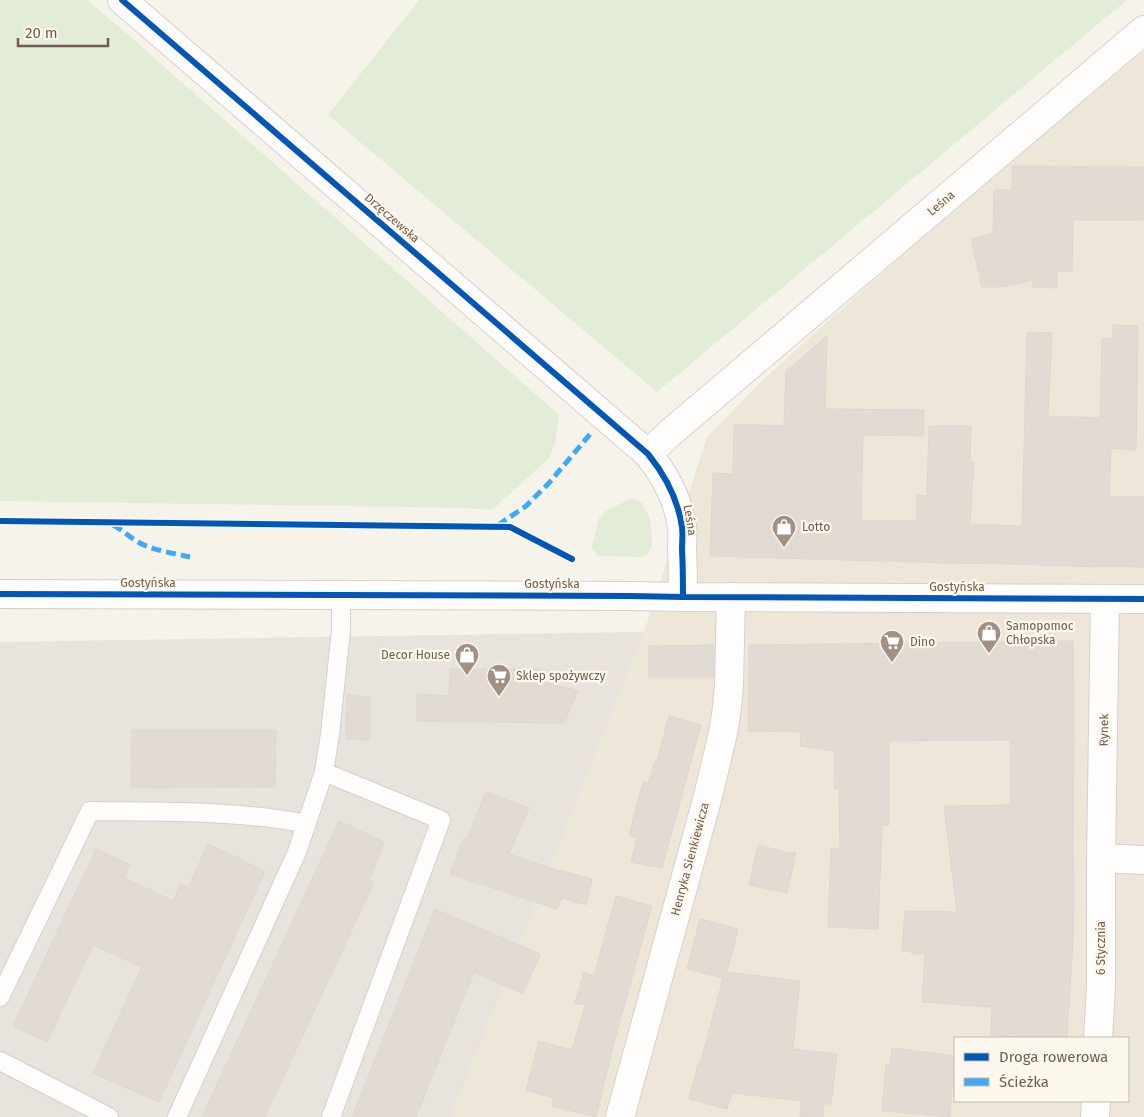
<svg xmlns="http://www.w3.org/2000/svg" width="1144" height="1117" font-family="'Fira Sans',sans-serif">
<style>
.residential{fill:#eee6d9;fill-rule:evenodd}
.industrial{fill:#e8e3dc}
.green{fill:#e2ecd7}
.building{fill:#e2dbd3;stroke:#dfd7ce}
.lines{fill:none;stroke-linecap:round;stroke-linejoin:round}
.service-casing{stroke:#d5d0c9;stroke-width:20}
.minor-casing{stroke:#d5d0c9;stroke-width:30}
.tertiary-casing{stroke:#d5d0c9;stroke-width:30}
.service{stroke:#fefdfc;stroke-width:18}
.minor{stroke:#fefdfc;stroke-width:28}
.tertiary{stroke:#fefdfc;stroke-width:28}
.quiet{stroke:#3fa9f5;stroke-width:5;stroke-dasharray:10 5;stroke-linecap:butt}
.cycleway-casing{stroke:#fdf8ed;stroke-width:9}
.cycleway{stroke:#0057b8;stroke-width:6}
.labels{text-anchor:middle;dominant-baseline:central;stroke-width:4.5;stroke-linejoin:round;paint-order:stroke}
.street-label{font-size:12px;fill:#725c4d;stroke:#fdf8ed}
.poi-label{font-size:12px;fill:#725c4d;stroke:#fdf8ed;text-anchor:start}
</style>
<rect width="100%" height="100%" fill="#f6f3eb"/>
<path class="residential" d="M 1144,51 L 1144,1117 L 451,1117 L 644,632 L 707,437 L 763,380 L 822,326 L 1007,164 ZM 955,1038 L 1128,1038 L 1128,1101 L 955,1101 Z"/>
<path class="industrial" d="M 644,632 L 451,1117 L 0,1117 L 0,642 Z"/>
<path class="green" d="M 0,0 L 87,0 L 118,26 L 559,415 L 555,443 L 549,458 L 492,510 L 467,508 L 0,501 Z
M 419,0 L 1127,0 L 657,392 L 328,115 Z
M 632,498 L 641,502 L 649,516 L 651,525 L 652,545 L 648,554 L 640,557 L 598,556 L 592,548 L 599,518 L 606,511 Z"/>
<path class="building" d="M 1012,166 L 1144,167 L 1144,220 L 1073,220 L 1072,271 L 1057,271 L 1057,288 L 1033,287 L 1033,280 L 1003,287 L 982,287 L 971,239 L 993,233 L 994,190 L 1012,190 Z
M 1113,325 L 1138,326 L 1136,450 L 1111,448 L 1109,497 L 1144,497 L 1144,567 L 1100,566 L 1100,567 L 1013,564 L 944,563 L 710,556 L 713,473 L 733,474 L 734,424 L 784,426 L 786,371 L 827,336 L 825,409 L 924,410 L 924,436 L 863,435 L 861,521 L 917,521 L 917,495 L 927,496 L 929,426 L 971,426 L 970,462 L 974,462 L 970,524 L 1022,526 L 1027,332 L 1052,333 L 1048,416 L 1100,418 L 1102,339 L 1112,339 Z
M 1073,641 L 1074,717 L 1073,849 L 1074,891 L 1073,940 L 1067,1038 L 1039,1038 L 991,1035 L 992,1007 L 922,1002 L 925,954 L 912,954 L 912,952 L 902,951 L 905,911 L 957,912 L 944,806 L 1011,805 L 1010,740 L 889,741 L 889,825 L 882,825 L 878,929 L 828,927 L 831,849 L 840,849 L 839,789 L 834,789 L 835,751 L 800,746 L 801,732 L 748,731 L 749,645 Z
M 714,645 L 714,677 L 649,677 L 649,646 Z
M 450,669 L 541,669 L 540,681 L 578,691 L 564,723 L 417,721 L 417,694 L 449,696 Z
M 347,694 L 370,698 L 370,740 L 346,739 Z
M 669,716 L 701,725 L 662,868 L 631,862 L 637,837 L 629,835 L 643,782 L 648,783 L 655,761 L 657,761 Z
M 132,730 L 276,730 L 275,787 L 131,788 Z
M 486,792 L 529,808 L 509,854 L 559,871 L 559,870 L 592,879 L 586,905 L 562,898 L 557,909 L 450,874 L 464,838 L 467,839 Z
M 339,821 L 384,842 L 369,880 L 374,882 L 265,1117 L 202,1117 Z
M 208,844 L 265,871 L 159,1102 L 93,1073 L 142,967 L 93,945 L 47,1042 L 13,1026 L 96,849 L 130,865 L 124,878 L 173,901 L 181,884 L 188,888 Z
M 758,845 L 786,852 L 786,853 L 796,852 L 787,893 L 749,885 Z
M 616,896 L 652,906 L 615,1039 L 596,1117 L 552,1106 L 554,1098 L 526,1090 L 539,1041 L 572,1050 L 585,1005 L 575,1003 L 584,972 L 593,976 L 595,972 Z
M 435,909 L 540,954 L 523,994 L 474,972 L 416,1117 L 352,1117 Z
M 700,919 L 738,929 L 727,972 L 800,981 L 793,1049 L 837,1054 L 831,1104 L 824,1104 L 823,1117 L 800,1117 L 801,1101 L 732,1093 L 727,1109 L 689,1099 L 699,1061 L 701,1061 L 723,978 L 687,969 Z
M 892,1048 L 955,1056 L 955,1088 L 952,1088 L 950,1117 L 882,1111 L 886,1065 L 890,1066 Z"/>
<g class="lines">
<defs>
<path id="service" d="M 324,772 L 441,820 L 331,1117
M 0,997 L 90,811 C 162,812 236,810 307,824
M 0,1061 L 109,1117
M 177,1117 L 297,852 L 324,772 L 330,734 L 341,630 L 341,595"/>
<path id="minor" d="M 122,0 L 648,454
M 1105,599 L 1101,858 L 1144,860
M 1098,1038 L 1101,987 L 1101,858
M 620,1117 L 708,796 L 723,733 L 727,708 L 729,685 L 731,597
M 1095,1117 L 1096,1101"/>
<path id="tertiary" d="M 0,594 L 630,596 L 683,597 L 1144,599
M 683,597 C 683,581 683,566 682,550 C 682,543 683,534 682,527 C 678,499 665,475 648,454 L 670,433 L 1144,30"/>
</defs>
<use href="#service" class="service-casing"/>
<use href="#minor" class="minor-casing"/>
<use href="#tertiary" class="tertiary-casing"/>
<use href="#service" class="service"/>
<use href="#minor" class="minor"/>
<use href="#tertiary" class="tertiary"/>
<path class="quiet" d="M 113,525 C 123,530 130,538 140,543 C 153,550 176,554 190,557
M 498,525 L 526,506 L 549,483 L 591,433"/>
<defs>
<path id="cycleway" d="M 122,0 L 648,454 C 665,475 678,499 682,527 C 683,534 682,543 682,550 C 683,566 683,581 683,597
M 0,521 L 510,527 L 572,559
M 0,594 L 630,596 L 683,597 L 1144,599"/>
</defs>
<use href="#cycleway" class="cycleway-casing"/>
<use href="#cycleway" class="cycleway"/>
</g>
<defs>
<symbol id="shop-pin" viewBox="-11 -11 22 30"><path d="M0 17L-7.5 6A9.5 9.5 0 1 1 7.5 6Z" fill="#a09184" stroke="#fdf8ed"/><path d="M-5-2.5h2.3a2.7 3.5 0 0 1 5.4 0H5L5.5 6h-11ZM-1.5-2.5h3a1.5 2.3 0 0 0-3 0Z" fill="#fff"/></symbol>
<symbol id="supermarket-pin" viewBox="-11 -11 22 30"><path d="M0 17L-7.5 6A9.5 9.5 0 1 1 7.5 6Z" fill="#a09184" stroke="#fdf8ed"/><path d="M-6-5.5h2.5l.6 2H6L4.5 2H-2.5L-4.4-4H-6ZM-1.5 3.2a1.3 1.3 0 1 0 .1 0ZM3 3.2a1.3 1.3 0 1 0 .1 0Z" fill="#fff"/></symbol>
</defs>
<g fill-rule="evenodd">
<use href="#shop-pin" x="770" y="513" width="28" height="38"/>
<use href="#shop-pin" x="975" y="619" width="28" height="38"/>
<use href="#supermarket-pin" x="878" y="628" width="28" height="38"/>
<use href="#shop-pin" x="453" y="641" width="28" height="38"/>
<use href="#supermarket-pin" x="485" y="662" width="28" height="38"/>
</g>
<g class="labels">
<g class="street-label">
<text transform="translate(941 203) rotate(-40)">Leśna</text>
<text transform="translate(392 218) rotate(41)">Drzęczewska</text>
<text transform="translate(690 520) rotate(81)">Leśna</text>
<text x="148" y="583">Gostyńska</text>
<text x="552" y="584">Gostyńska</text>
<text x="957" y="587">Gostyńska</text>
<text transform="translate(1104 730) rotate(-89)">Rynek</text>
<text transform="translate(690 859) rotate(-75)">Henryka Sienkiewicza</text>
<text transform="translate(1101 948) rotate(-90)">6 Stycznia</text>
</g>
<g class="poi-label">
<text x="802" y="527">Lotto</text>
<text x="1006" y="626">Samopomoc<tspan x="1006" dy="14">Chłopska</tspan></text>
<text x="910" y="642">Dino</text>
<text x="450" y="655" text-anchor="end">Decor House</text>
<text x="516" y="676">Sklep spożywczy</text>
</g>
</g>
<rect x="954" y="1037" width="175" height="65" fill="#fdf8ed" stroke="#c5baad"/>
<rect x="964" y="1053" width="25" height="8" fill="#0057b8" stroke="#c5baad"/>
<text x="999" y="1062" font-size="15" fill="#725c4d">Droga rowerowa</text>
<rect x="964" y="1078" width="25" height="8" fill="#3fa9f5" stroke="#c5baad"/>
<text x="999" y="1087" font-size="15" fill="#725c4d">Ścieżka</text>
<path d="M18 38v8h90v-8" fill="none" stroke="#725c4d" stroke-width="2.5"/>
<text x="25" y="38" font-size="15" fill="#725c4d" stroke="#fdf8ed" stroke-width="4" paint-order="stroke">20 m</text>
</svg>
